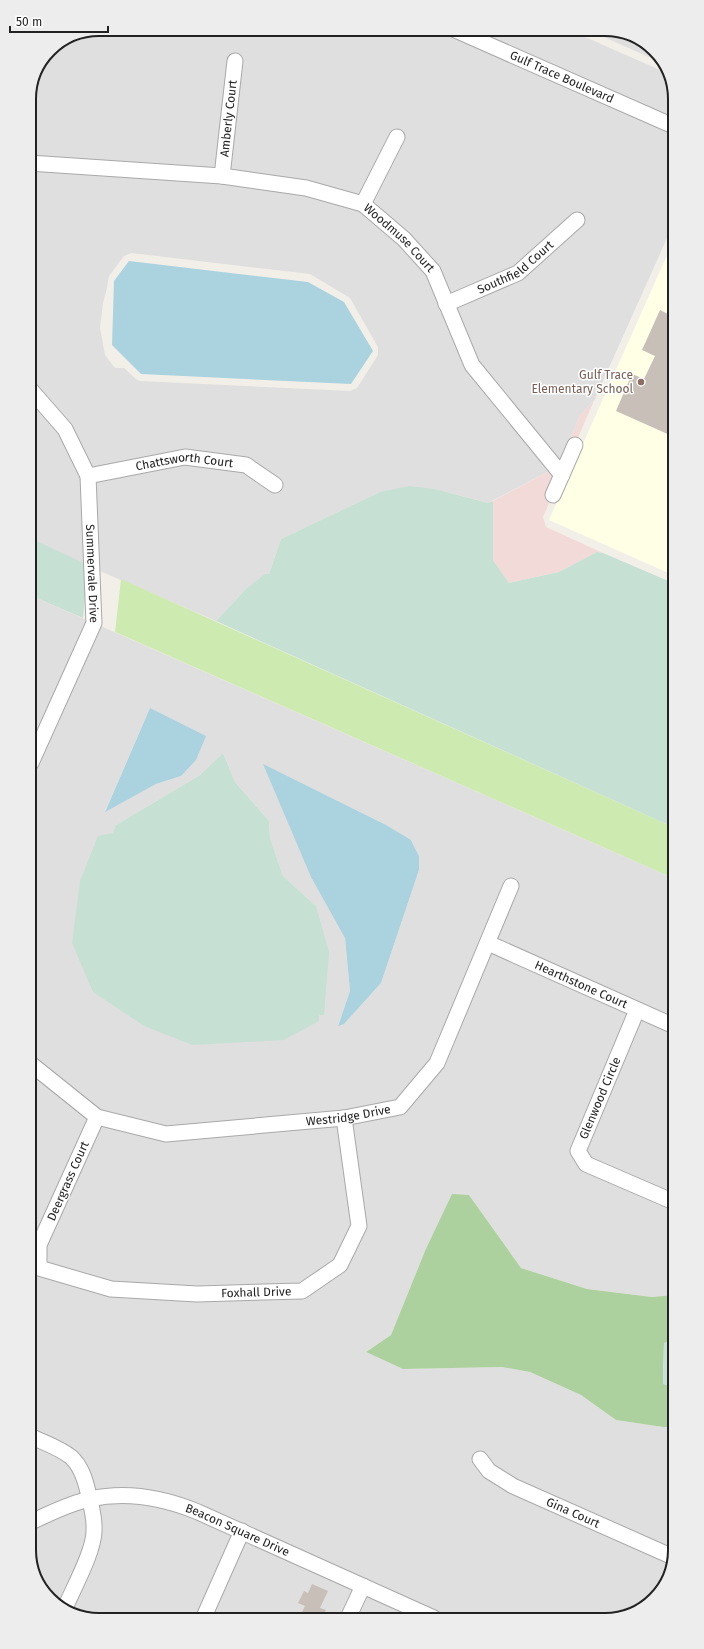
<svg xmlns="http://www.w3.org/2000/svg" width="704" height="1649" font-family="'Fira Sans',sans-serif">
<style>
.residential{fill:#e0dfdf;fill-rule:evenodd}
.commercial{fill:#f2dad9}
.education{fill:#ffffe5}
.grass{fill:#cdebb0}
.forest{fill:#add19e}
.wetland{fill:#c6e0d4}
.water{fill:#aad3df}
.building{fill:#c7bfb8}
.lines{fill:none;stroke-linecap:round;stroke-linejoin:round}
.minor-casing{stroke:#a9a9a9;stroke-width:17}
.minor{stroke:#fff;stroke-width:15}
.education-dot{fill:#8d6e63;stroke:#fff;stroke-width:1.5}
.labels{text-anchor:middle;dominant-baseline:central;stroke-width:3;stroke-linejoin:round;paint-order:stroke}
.street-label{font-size:12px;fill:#222;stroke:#fff}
.education-label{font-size:12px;fill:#785e54;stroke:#fff;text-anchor:end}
.rim{fill:none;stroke:#222;stroke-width:2}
</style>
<rect width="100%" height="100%" fill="#f2efe9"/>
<path class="residential" d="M 99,29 L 434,29 L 671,133 L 672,227 L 594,401 L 580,415 L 559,466 L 488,503 L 435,489 L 380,492 L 281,539 L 269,574 L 247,588 L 216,621 L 30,541 L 29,95 L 50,49 L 73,34 ZM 131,253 L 310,274 L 350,298 L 378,347 L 378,355 L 357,388 L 350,391 L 140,381 L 136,379 L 124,368 L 115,368 L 105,355 L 100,328 L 103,303 L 106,292 L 109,276 L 124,256 Z
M 472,29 L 567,29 L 669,74 L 671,77 L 671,117 Z
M 586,29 L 610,29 L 648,44 L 660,62 Z
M 30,595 L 673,878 L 674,1295 L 652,1297 L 587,1289 L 521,1268 L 469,1195 L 425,1251 L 391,1335 L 366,1352 L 403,1369 L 502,1367 L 530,1372 L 581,1395 L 616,1420 L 663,1427 L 675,1427 L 675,1550 L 661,1592 L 627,1616 L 94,1620 L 56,1605 L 33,1572 ZM 150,708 L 181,776 L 156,784 L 105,811 ZM 223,753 L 235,782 L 269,821 L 270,838 L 283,876 L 316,906 L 323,1015 L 319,1015 L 116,825 L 200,775 ZM 411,840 L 419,856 L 419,870 L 381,983 L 344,1024 L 338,1025 L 350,991 L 345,938 Z"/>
<path class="commercial" d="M 594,401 L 543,517 L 546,527 L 603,553 L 597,552 L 559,572 L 509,583 L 493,560 L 493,501 L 559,466 L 580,415 Z"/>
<path class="education" d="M 672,244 L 673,575 L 549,520 Z"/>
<path class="grass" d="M 121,579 L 673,827 L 673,878 L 115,632 Z"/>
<path class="forest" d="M 452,1194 L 469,1195 L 521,1268 L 587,1289 L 652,1297 L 674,1295 L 674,1341 L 664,1343 L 663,1383 L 675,1388 L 675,1427 L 663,1427 L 616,1420 L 581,1395 L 530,1372 L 502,1367 L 403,1369 L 366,1352 L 391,1335 L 425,1251 Z"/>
<path class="wetland" d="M 409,486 L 435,489 L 488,503 L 493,501 L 493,560 L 509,583 L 559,572 L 597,552 L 603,553 L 673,583 L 673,827 L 216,621 L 247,588 L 265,574 L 269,574 L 281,539 L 380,492 Z
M 30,538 L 88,565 L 83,618 L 30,595 Z
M 223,753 L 235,782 L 269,821 L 270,838 L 283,876 L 316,906 L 329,952 L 324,1015 L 319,1015 L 319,1021 L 284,1040 L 192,1045 L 144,1026 L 93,992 L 72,943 L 80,881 L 98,836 L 113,833 L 116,825 L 200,775 Z
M 674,1341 L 675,1388 L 663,1384 L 664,1343 Z"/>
<path class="water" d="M 129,261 L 308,282 L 344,302 L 373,351 L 351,384 L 141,374 L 112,345 L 114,281 Z
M 150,708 L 206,736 L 196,760 L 181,776 L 156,784 L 105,812 Z
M 263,764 L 386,825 L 411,840 L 419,856 L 419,870 L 381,983 L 344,1024 L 338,1026 L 350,991 L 345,938 L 311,877 Z"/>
<path class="building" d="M 660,310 L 672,316 L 672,436 L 616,411 L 632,374 L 644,379 L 655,356 L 642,350 Z
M 312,1584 L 328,1591 L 320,1608 L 326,1610 L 322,1618 L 307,1618 L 300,1616 L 305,1606 L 298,1603 L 304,1591 L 308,1593 Z"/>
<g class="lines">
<defs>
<g id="minor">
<path id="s1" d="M 453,29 L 671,125"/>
<path id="s2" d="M 29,163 L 222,176 L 306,188 L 363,204 L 404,239 L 433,271 L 472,365 L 562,475"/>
<path id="s3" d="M 222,176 L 235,61"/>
<path d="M 363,204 L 397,137"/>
<path id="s4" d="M 446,304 L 518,273 L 577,220"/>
<path id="s5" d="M 30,389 L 65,429 L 88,476 L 94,623 L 31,763"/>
<path id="s6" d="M 88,476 L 185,457 L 246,465 L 275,485"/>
<path d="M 553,495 L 575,445"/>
<path id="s7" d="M 488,943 L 674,1026"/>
<path d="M 637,1010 L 578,1151 L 586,1164 L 674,1202"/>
<path id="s8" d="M 31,1064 L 97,1117 L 166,1134 L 344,1118 L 400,1107 L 437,1063 L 511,886"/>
<path id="s9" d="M 97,1117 L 39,1245 L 39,1268 L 111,1289 L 197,1294 L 302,1291 L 340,1265 L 359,1226 L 344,1118"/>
<path d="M 32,1437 C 45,1443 60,1448 71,1457 C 81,1466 85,1479 88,1492 C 91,1505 95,1518 94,1531 C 94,1551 73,1589 65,1608"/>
<path id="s10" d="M 480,1459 L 489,1471 L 513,1486 L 673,1557"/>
<path id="s11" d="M 33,1521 C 51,1513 70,1503 90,1499 C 126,1491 164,1498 198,1512 L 434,1618"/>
<path d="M 348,1618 L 363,1586"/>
<path d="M 203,1619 L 242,1531"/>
</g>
</defs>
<use href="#minor" class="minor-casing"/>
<use href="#minor" class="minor"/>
</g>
<circle class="education-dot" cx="641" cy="382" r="4"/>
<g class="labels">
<g class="street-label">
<text stroke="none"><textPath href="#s1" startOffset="119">Gulf Trace Boulevard</textPath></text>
<text stroke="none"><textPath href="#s3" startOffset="58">Amberly Court</textPath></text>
<text stroke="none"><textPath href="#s2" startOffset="387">Woodmuse Court</textPath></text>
<text stroke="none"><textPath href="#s4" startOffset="79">Southfield Court</textPath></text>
<text stroke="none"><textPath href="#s6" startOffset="98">Chattsworth Court</textPath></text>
<text stroke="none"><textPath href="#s5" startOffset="203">Summervale Drive</textPath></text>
<text stroke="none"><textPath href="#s7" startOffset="102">Hearthstone Court</textPath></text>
<text transform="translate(600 1098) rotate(-67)">Glenwood Circle</text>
<text stroke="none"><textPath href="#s8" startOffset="339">Westridge Drive</textPath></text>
<text transform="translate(68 1181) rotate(-66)">Deergrass Court</text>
<text stroke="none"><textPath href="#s9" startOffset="384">Foxhall Drive</textPath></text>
<text stroke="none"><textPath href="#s10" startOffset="109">Gina Court</textPath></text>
<text stroke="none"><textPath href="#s11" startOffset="215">Beacon Square Drive</textPath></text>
</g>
<g class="education-label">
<text x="633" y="375">Gulf Trace<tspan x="633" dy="14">Elementary School</tspan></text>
</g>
</g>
<path d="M0 0H704V1649H0ZM99 36H605A63 63 0 0 1 668 99V1550A63 63 0 0 1 605 1613H99A63 63 0 0 1 36 1550V99A63 63 0 0 1 99 36Z" fill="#ededed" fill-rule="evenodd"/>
<path class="rim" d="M99 36H605A63 63 0 0 1 668 99V1550A63 63 0 0 1 605 1613H99A63 63 0 0 1 36 1550V99A63 63 0 0 1 99 36Z"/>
<path d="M10 26v6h98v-6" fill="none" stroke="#222222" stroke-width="2"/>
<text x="16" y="26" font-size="12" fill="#222222" stroke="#ffffff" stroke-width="3" paint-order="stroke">50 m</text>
</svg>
